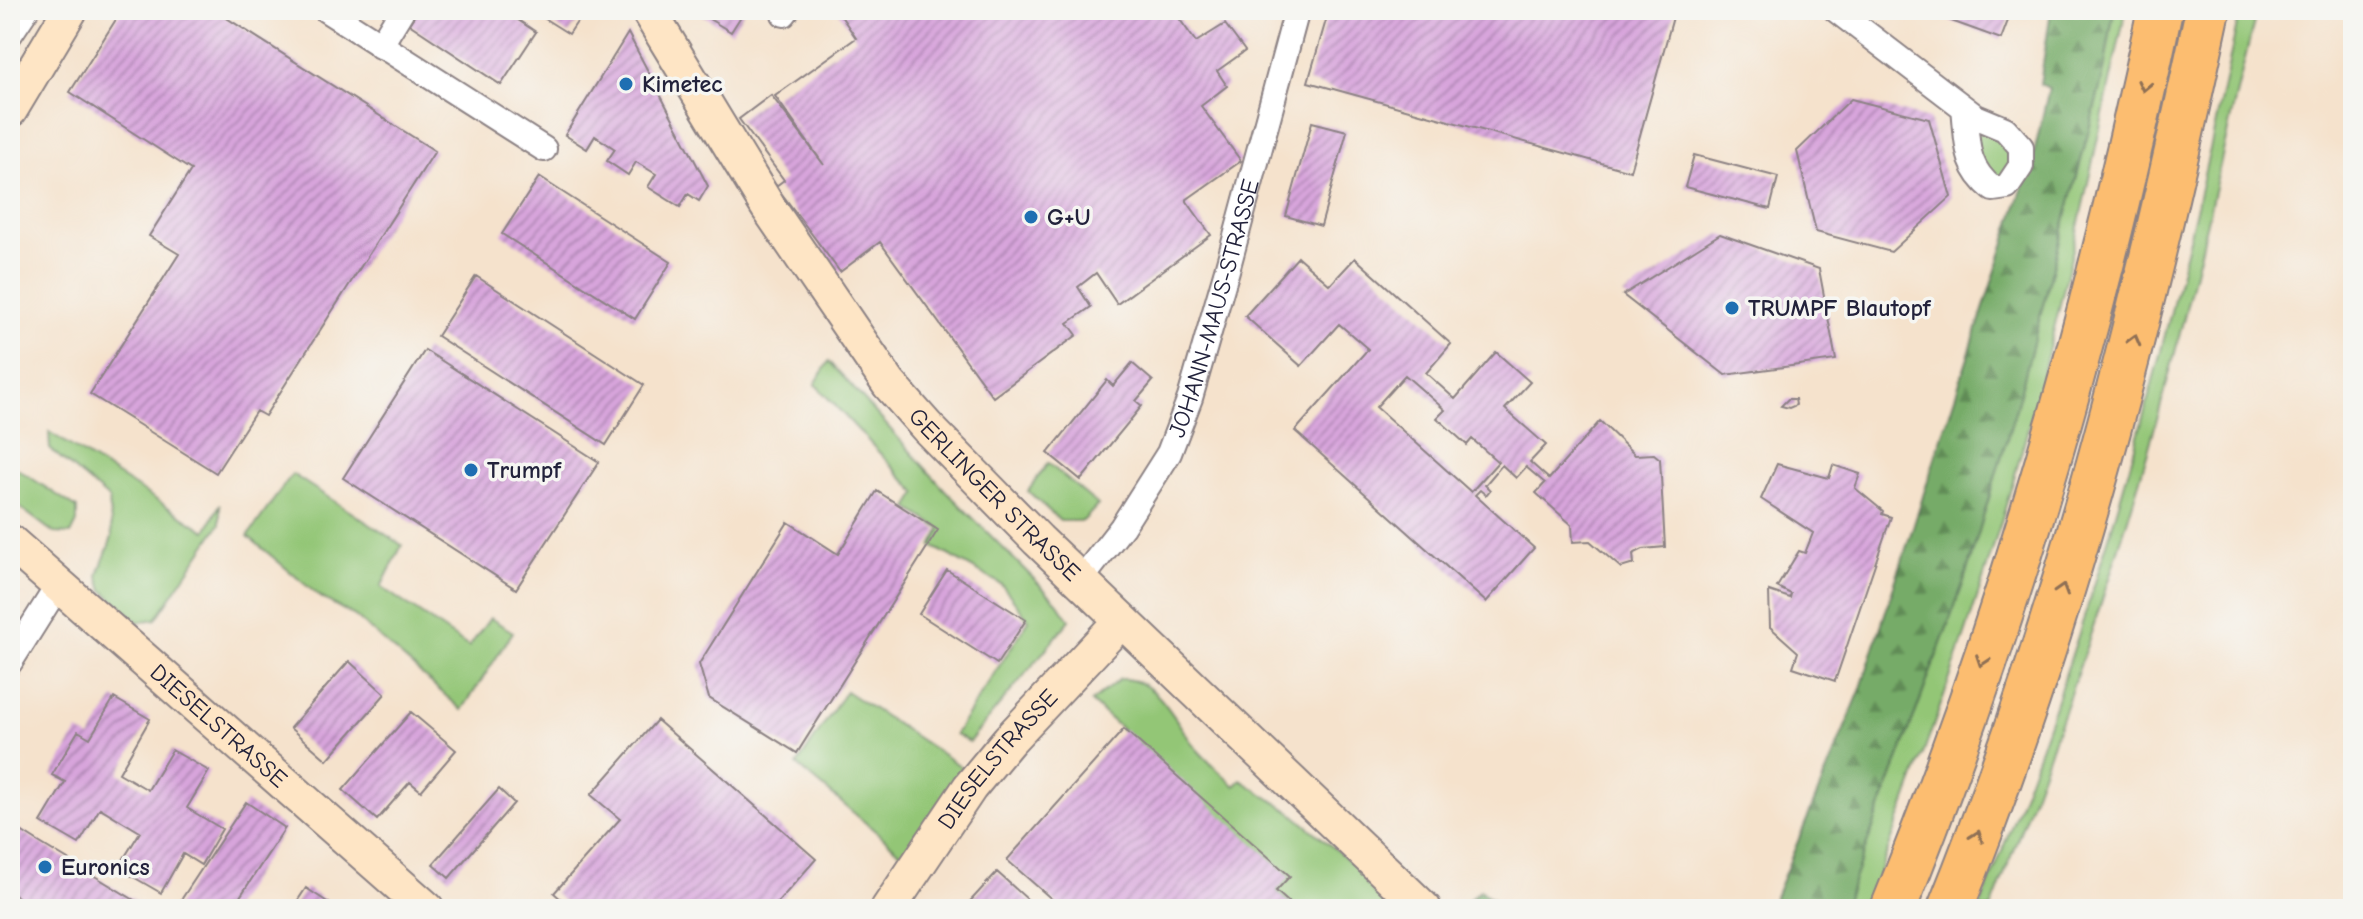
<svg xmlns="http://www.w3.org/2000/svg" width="2363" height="919" font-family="'Comic Neue',sans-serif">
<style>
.green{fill:#93c676;stroke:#5a7458;stroke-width:2}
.forest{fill:url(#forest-firs);stroke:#4c6651;stroke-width:2}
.building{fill:url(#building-hatch);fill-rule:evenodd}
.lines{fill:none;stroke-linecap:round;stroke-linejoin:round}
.street-casing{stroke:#8c8284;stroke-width:28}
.secondary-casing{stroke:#8c8284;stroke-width:38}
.highway-casing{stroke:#8c8284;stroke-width:48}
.street{stroke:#fff;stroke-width:24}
.secondary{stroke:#fee5c5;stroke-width:34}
.highway{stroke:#fcbd6f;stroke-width:44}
.oneway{stroke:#8f7055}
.poi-dot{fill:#1f6fb2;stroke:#f6f6f2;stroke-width:3}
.labels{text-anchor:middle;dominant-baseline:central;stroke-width:7;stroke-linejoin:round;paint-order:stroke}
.poi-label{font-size:24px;font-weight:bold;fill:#22223b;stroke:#f6f6f2;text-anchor:start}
.street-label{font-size:24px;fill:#22223b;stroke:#f6f6f2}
</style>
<defs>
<pattern id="forest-firs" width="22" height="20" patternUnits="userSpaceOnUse" patternTransform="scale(2)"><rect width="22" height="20" fill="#76ab67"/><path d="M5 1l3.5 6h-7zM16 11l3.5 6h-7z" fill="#608b56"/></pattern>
<pattern id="building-hatch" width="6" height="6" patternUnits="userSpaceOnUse" patternTransform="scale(2)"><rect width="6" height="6" fill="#d8a5dc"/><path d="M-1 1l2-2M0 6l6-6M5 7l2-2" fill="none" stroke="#af86b4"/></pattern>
</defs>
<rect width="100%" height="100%" fill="#f6f6f2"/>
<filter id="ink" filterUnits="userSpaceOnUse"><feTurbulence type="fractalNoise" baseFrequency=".0125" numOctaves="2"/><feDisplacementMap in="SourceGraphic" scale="16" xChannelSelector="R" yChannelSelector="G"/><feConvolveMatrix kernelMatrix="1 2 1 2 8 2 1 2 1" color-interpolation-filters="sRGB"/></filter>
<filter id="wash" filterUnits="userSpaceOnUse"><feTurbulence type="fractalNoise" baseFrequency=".006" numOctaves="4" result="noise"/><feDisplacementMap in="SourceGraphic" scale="32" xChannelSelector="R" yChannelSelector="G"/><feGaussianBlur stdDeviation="1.8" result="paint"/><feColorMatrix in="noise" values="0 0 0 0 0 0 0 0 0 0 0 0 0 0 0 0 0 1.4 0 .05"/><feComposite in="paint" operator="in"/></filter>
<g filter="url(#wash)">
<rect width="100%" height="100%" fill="#f5e2cc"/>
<path class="green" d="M 2114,10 L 2126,10 C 2093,159 2062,310 2020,457 C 1977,610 1922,760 1866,909 L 1843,909 L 1963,584 L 2016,408 L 2103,76 Z
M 2240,10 L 2257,10 C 2226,131 2202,254 2169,375 C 2121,557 2058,734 1991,909 L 1979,909 C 2096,620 2177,315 2240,10 Z
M 1976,117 L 2021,147 L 2007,187 L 1978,177 Z
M 829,361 L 945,490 L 1057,602 L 1070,620 L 969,742 L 955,734 L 1029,620 L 1001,584 L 932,546 L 941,529 L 908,508 L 917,493 L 815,384 Z
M 49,432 L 206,531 L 220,504 L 220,524 L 156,619 L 138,622 L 103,590 L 98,575 L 112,537 L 109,499 L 50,449 Z
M 1048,463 L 1098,505 L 1083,521 L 1060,521 L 1028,491 Z
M 10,464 L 77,508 L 77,522 L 71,534 L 54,533 L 10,500 Z
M 292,474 L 402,545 L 381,587 L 469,647 L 490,618 L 513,632 L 462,710 L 355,616 L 320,597 L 248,536 Z
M 1120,679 C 1158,677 1175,722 1195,747 C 1207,761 1221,773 1235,786 L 1241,780 L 1292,813 L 1407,909 L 1296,909 L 1276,891 L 1289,876 L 1091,702 Z
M 846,691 L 968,771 L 912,862 L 797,765 Z"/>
<path class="forest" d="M 2051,10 L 2114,10 L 2103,76 L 2016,408 L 1963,584 L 1843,909 L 1770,909 L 1860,691 L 2035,149 L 2049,88 L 2040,84 Z
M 1480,890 L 1505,909 L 1466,909 L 1469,900 Z"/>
<g id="blocks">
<path class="building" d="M 122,10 L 214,10 L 435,151 L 265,416 L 256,411 L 216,473 L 90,394 L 179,254 L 149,236 L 191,170 L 70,92 Z
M 418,10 L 503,10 L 536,32 L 501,85 L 409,24 Z
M 531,10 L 585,10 L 569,34 Z
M 694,10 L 745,10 L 731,32 Z
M 837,10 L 1173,10 L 1196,42 L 1225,24 L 1245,51 L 1217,71 L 1227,86 L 1201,106 L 1241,161 L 1186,200 L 1211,235 L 1117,304 L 1096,273 L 1078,287 L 1091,307 L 1068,323 L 1077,335 L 993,397 L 880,242 L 840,272 L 776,186 L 784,180 L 739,119 L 771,95 L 824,165 L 775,96 L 856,38 Z
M 1329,10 L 1675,10 L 1630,171 L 1308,82 Z
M 1921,10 L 2012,10 L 2001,39 Z
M 628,33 L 708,186 L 699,201 L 688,194 L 680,207 L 648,187 L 656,174 L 636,162 L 628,175 L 607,161 L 615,149 L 595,136 L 587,149 L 565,135 Z
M 1851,99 L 1929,119 L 1951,197 L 1891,252 L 1816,232 L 1797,151 Z
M 1312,122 L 1347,131 L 1321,226 L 1286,216 Z
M 1694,155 L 1778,177 L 1770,209 L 1685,187 Z
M 539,177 L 671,262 L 635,319 L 502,234 Z
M 1720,234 L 1819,269 L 1836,360 L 1725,375 L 1623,295 Z
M 1298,257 L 1330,285 L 1355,258 L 1451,344 L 1426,373 L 1455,399 L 1496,352 L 1530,382 L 1505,409 L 1546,445 L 1530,462 L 1549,479 L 1600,421 L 1635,455 L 1654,454 L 1660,459 L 1665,547 L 1643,549 L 1633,554 L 1634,564 L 1621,568 L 1590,541 L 1573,542 L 1572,525 L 1536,493 L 1545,483 L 1526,467 L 1516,478 L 1502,465 L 1485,485 L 1490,490 L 1486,495 L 1480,490 L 1475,495 L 1534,548 L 1486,602 L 1295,431 L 1368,349 L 1339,324 L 1301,366 L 1245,316 ZM 1405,375 L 1445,410 L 1437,418 L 1467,445 L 1472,439 L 1498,462 L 1471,492 L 1376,407 Z
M 476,276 L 644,385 L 606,445 L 437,336 Z
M 425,350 L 599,462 L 516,589 L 343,478 Z
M 1132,363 L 1153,381 L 1136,401 L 1142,406 L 1081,480 L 1048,453 L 1107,380 L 1113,386 Z
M 1788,399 L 1795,399 L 1796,405 L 1789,408 L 1781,406 Z
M 1777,464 L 1829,478 L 1833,465 L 1860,474 L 1855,488 L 1883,511 L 1882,514 L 1891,517 L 1835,681 L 1793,667 L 1798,652 L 1770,627 L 1769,591 L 1790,598 L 1791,594 L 1777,587 L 1799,551 L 1805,553 L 1813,533 L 1761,499 Z
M 877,491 L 938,530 L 797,753 L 709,698 L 699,664 L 788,522 L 838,554 Z
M 947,570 L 1026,620 L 997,664 L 919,614 Z
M 349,661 L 385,694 L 327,760 L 290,728 Z
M 114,698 L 150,719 L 119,773 L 148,790 L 172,750 L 209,771 L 187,808 L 222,829 L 201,865 L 183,854 L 161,893 L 118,868 L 140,832 L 100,808 L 79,844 L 41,822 L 65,782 L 52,775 L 78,731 L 90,738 Z
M 411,712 L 456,750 L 421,791 L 410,782 L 377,820 L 343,790 Z
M 657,720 L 816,859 L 772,909 L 572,909 L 554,893 L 620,819 L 591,795 Z
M 1124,729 L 1290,876 L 1276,891 L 1296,909 L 1063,909 L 1007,860 Z
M 499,789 L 514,803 L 449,878 L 433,864 Z
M 246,802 L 285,828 L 232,909 L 175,909 Z
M 10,824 L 40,843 L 149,909 L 17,909 L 23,900 L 10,892 Z
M 997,872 L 1038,909 L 963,909 Z
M 306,888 L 338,909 L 292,909 Z"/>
</g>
</g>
<g filter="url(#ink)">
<use href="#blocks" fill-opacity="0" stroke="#8c8284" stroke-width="2"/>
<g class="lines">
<defs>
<g id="street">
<path d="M 326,10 L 544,149"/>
<path d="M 1836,10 L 1976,117 L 2005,129 L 2021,147 L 2021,166 L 2007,187 L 1993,189 C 1964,166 1968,142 1964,108"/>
<path d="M 784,14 L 787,10"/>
<path d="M 10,34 L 26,10"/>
<path d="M 380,46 L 402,10"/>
<path id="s1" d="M 1080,581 L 1122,527 L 1169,453 L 1190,398 L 1227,270 L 1297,10"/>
<path d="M 10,662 L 59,584"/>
</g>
<g id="secondary">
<path id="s2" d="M 648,10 L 768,207 L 889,384 L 927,427 L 1038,540 L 1424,909"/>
<path d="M 10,110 L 70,10"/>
<path id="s3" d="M 10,542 L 427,909"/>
<path id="s4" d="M 888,909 L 970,787 L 1009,740 L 1121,621"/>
</g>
<path id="highway" d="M 1893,909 C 2011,619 2096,316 2160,10
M 1950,909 C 2067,619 2143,315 2208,10"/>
</defs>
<use href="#street" class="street-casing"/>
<use href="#secondary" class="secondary-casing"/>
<use href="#highway" class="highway-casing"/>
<use href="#street" class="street"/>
<use href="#secondary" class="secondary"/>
<use href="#highway" class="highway"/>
</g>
<defs><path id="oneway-chevron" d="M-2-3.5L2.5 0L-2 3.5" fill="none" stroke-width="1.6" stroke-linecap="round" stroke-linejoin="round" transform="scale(2)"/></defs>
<g class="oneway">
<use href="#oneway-chevron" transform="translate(2144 86) rotate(102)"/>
<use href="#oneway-chevron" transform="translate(2134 340) rotate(-75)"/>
<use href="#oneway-chevron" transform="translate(2062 590) rotate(-73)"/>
<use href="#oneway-chevron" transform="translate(1982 661) rotate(109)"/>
<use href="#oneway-chevron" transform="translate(1977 836) rotate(-70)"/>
</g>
</g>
<g class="poi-dot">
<circle cx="626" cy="84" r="8"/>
<circle cx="1031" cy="217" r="8"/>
<circle cx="1732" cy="308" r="8"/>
<circle cx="471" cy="470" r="8"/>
<circle cx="45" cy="867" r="8"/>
</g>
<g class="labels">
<g class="poi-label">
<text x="642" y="84">Kimetec</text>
<text x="1047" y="217">G+U</text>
<text x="1748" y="308">TRUMPF Blautopf</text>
<text x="487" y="470">Trumpf</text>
<text x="61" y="867">Euronics</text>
</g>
<g class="street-label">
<text stroke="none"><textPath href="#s1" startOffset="308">JOHANN-MAUS-STRASSE</textPath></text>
<text stroke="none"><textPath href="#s2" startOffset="598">GERLINGER STRASSE</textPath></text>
<text stroke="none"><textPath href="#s3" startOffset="278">DIESELSTRASSE</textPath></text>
<text stroke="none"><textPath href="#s4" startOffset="186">DIESELSTRASSE</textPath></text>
</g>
</g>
<rect width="2363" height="919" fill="none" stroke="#f6f6f2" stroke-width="40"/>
</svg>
